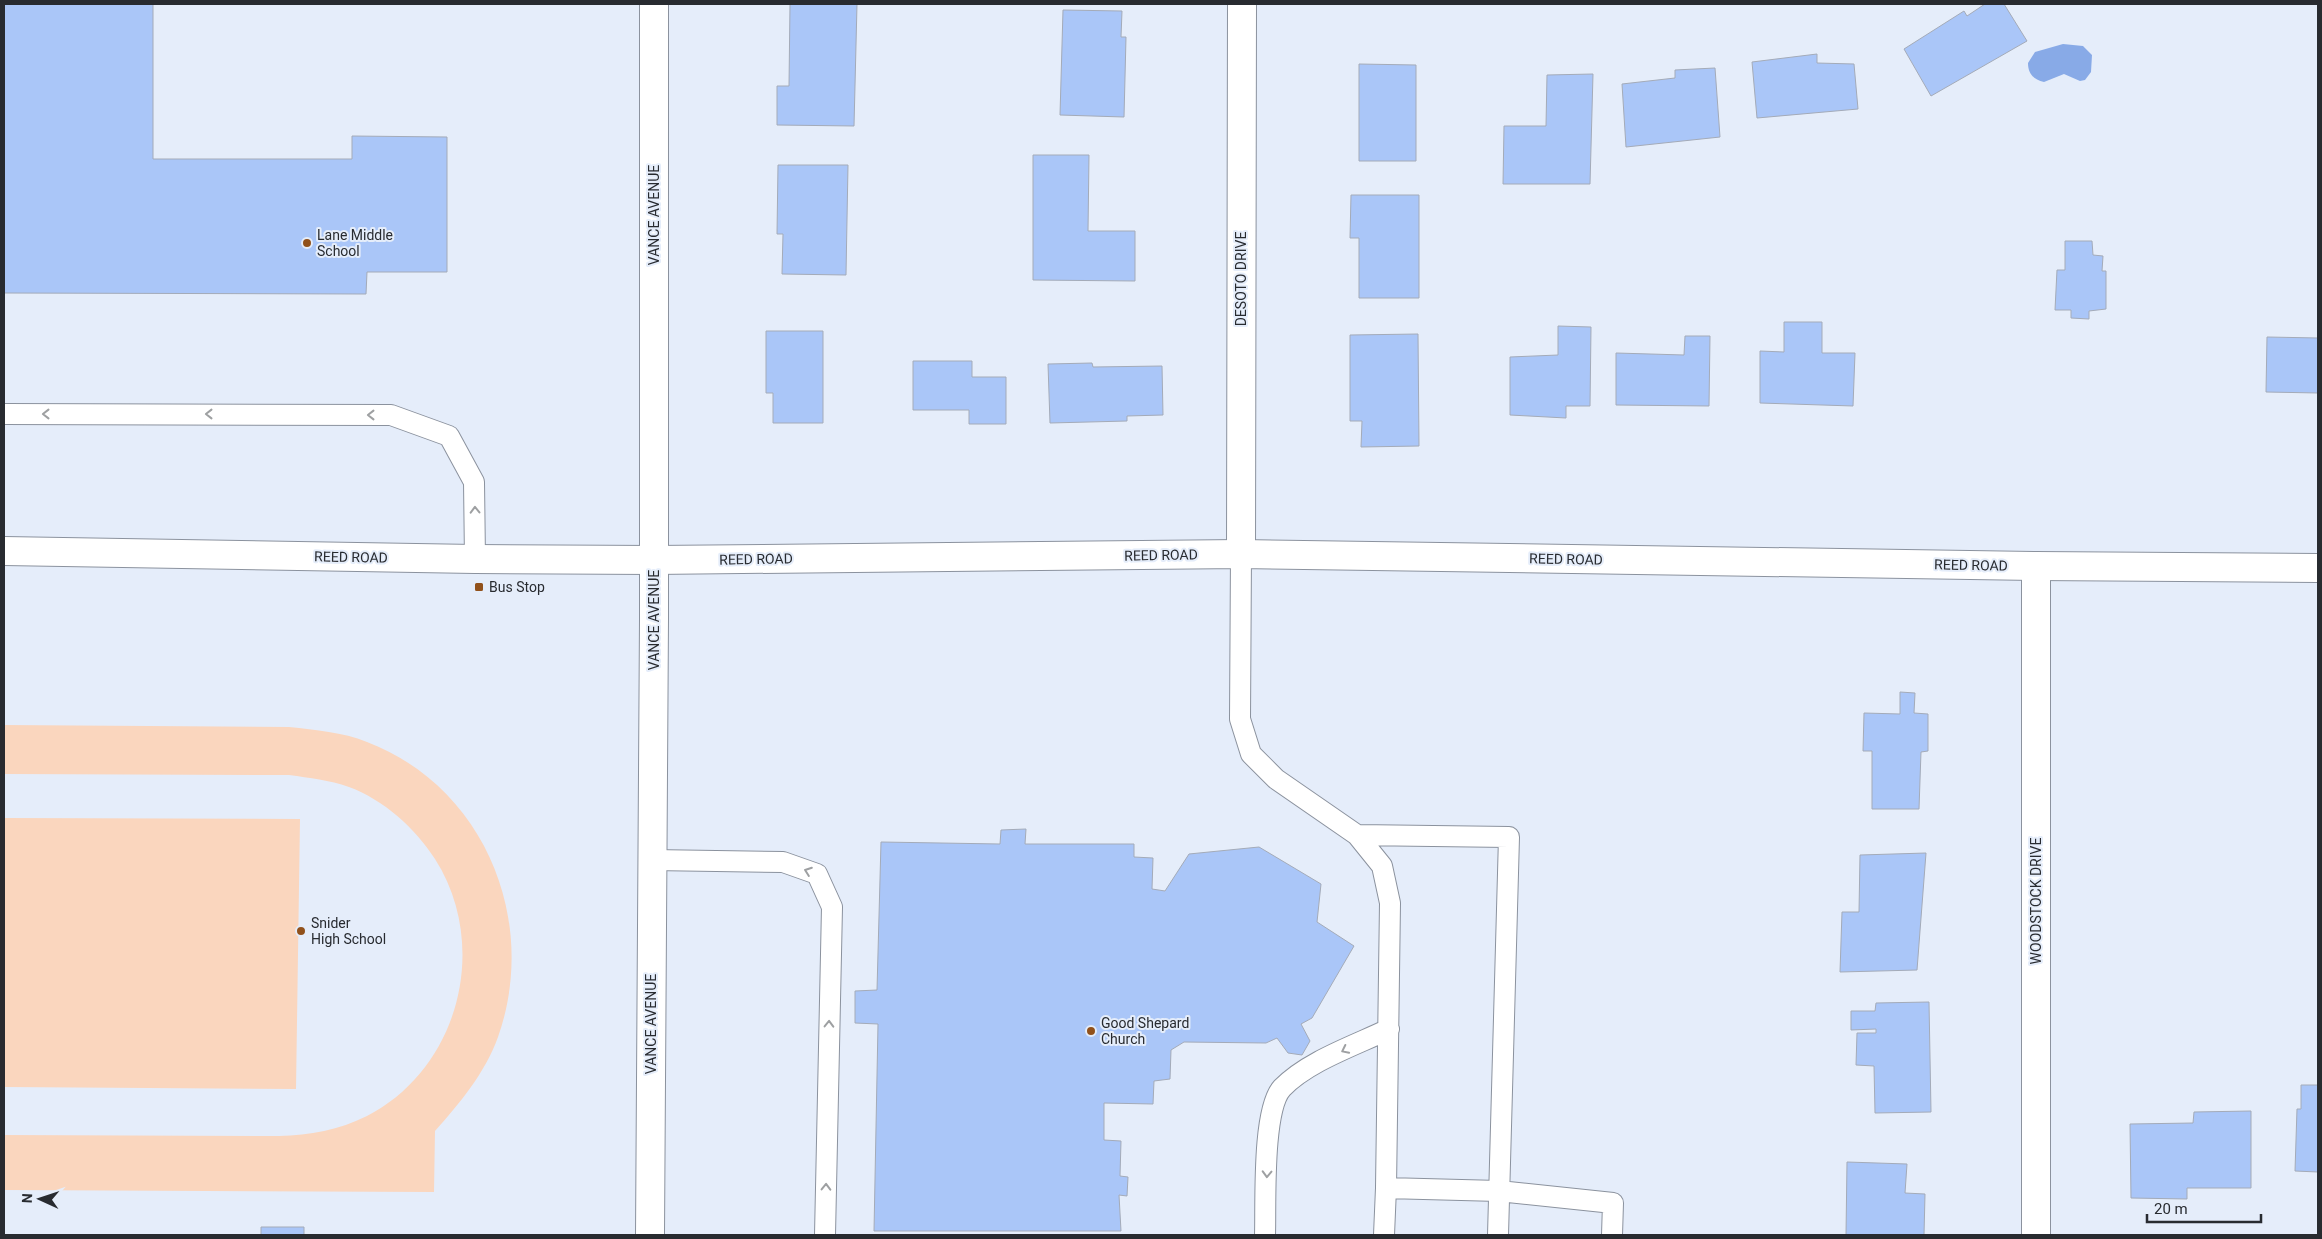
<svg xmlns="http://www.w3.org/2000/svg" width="2322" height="1239" font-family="Roboto,sans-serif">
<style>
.green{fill:#fad6be}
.water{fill:#88aae7}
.building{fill:#aac6f8;stroke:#a4abb8}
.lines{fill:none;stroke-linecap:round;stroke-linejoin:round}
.service-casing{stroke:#8b929e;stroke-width:22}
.minor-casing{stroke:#8b929e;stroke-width:30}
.tertiary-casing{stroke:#8b929e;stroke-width:30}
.secondary-casing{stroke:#8b929e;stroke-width:30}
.service{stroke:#fff;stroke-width:20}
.minor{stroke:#fff;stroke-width:28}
.tertiary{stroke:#fff;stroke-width:28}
.secondary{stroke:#fff;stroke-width:28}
.oneway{stroke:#9ea0a2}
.poi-dot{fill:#91511b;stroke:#e5edfa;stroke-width:2}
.labels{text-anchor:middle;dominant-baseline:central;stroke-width:4;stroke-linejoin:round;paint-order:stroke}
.street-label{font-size:14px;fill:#282b30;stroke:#e5edfa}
.poi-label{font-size:14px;fill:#282b30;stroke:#e5edfa;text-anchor:start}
</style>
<rect width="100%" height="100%" fill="#e5edfa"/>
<path class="green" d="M 4,725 L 289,727 C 316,730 342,732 367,742 C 485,787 539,921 498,1037 C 485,1073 460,1103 435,1131 L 434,1192 L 4,1190 L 4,1135 L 279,1136 C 310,1135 339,1130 367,1116 C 460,1068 490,945 435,859 C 415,828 384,800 349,787 C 329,780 310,778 289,775 L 4,774 Z
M 4,818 L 300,819 L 296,1089 L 4,1087 Z"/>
<path class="water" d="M 2063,44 L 2083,46 L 2092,55 L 2091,72 L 2085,80 L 2080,81 L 2064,74 L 2044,82 C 2034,80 2028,74 2028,63 L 2035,52 Z"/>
<path class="building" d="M 4,4 L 153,4 L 153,159 L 352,159 L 352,136 L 447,137 L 447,272 L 367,272 L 366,294 L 4,293 Z
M 790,4 L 857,4 L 854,126 L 777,125 L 777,86 L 789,86 Z
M 1985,4 L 2004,4 L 2027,41 L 1931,96 L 1904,49 L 1964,11 L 1967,16 Z
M 1063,10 L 1122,11 L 1121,37 L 1126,37 L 1124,117 L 1060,115 Z
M 1817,54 L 1817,63 L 1854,64 L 1858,109 L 1757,118 L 1752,62 Z
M 1359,64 L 1416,65 L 1416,161 L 1359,161 Z
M 1715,68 L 1720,137 L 1626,147 L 1622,84 L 1675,78 L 1675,70 Z
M 1593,74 L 1590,184 L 1503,184 L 1504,126 L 1546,126 L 1547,75 Z
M 1033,155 L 1089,155 L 1088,231 L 1135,231 L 1135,281 L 1033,280 Z
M 778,165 L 848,165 L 846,275 L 782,274 L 783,234 L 777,234 Z
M 1351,195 L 1419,195 L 1419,298 L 1359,298 L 1359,238 L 1350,238 Z
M 2065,241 L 2092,241 L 2093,255 L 2103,256 L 2102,271 L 2106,271 L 2106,309 L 2089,311 L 2089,319 L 2071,318 L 2071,310 L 2055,310 L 2057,270 L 2065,270 Z
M 1784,322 L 1822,322 L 1822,353 L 1855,353 L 1853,406 L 1760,403 L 1760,351 L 1784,352 Z
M 1558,326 L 1591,327 L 1590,406 L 1566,406 L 1566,418 L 1510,415 L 1510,357 L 1558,355 Z
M 766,331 L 823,331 L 823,423 L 773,423 L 773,393 L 766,393 Z
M 1418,334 L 1419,446 L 1361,447 L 1362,421 L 1350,421 L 1350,335 Z
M 1685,336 L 1710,336 L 1709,406 L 1616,405 L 1616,353 L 1684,355 Z
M 2267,337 L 2318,338 L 2318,393 L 2266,392 Z
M 913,361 L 972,361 L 972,377 L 1006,377 L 1006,424 L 969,424 L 969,410 L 913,410 Z
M 1092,363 L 1093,367 L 1162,366 L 1163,415 L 1127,416 L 1127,421 L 1050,423 L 1048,364 Z
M 1900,692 L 1915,693 L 1914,713 L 1928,714 L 1928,751 L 1921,752 L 1919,809 L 1872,809 L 1872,751 L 1863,751 L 1864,713 L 1900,714 Z
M 1026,829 L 1025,844 L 1134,844 L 1134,857 L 1153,858 L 1152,889 L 1165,891 L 1189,854 L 1259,847 L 1321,884 L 1317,922 L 1354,946 L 1312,1018 L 1301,1024 L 1310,1041 L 1302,1055 L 1288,1053 L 1277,1038 L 1266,1043 L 1184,1042 L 1171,1050 L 1170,1079 L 1154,1081 L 1153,1104 L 1104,1103 L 1104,1140 L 1121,1141 L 1120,1176 L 1128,1177 L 1127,1196 L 1119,1195 L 1121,1231 L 874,1231 L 878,1024 L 855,1023 L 855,991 L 877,990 L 881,842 L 1000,844 L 1001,830 Z
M 1926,853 L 1917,970 L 1840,972 L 1842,912 L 1859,912 L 1860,855 Z
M 1929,1002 L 1931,1112 L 1875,1113 L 1874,1066 L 1856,1065 L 1857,1033 L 1876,1033 L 1876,1029 L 1851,1030 L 1851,1011 L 1875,1011 L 1876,1003 Z
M 2301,1085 L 2318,1085 L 2318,1172 L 2295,1171 L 2297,1109 L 2301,1109 Z
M 2251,1111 L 2251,1188 L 2187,1188 L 2187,1199 L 2131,1198 L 2130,1124 L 2193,1123 L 2194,1112 Z
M 1847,1162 L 1907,1164 L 1905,1193 L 1925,1194 L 1924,1235 L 1846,1235 Z
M 261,1227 L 304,1227 L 304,1235 L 261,1235 Z"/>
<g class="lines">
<defs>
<path id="service" d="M 4,414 L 391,415 L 449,436 L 474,482 L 475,559
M 1241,554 L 1240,719 L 1251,754 L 1276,779 L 1357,835 L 1382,866 L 1390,903 L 1386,1188
M 1357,835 L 1509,837 L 1498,1235
M 652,860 L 783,862 L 817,874 L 832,907 L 825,1235
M 1265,1235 C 1266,1204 1262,1110 1282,1088 C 1308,1061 1356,1045 1389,1029
M 1384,1235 L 1386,1188 L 1499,1191 L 1613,1203 L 1612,1235"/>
<path id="minor" d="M 1241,554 L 1242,4
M 2036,1235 L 2036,566"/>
<path id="tertiary" d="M 650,1235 L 654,619 L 654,4"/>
<path id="secondary" d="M 4,551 L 475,559 L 654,560 L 1241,554 L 2036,566 L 2318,568"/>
</defs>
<use href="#service" class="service-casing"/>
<use href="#minor" class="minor-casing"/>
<use href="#tertiary" class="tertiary-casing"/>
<use href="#secondary" class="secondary-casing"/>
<use href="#service" class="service"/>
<use href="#minor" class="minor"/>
<use href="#tertiary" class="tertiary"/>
<use href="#secondary" class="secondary"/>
</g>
<defs><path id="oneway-chevron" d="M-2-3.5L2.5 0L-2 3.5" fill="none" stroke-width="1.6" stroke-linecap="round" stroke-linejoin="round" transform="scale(1.25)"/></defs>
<g class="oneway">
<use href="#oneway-chevron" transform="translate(46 414) rotate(-180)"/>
<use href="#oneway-chevron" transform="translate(209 414) rotate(-180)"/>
<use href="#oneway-chevron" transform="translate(371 415) rotate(-180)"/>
<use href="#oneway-chevron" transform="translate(475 510) rotate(-91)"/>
<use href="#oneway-chevron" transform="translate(808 871) rotate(-160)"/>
<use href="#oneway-chevron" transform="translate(829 1024) rotate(-89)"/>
<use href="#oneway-chevron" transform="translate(1345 1050) rotate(154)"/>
<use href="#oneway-chevron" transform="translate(1267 1174) rotate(92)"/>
<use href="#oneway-chevron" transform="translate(826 1187) rotate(-89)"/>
</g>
<g class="poi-dot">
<circle cx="307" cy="243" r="5"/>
<rect x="474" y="582" width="10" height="10" rx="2.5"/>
<circle cx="301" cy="931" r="5"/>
<circle cx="1091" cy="1031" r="5"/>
</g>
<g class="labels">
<g class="street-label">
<text transform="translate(654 215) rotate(-90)">VANCE AVENUE</text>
<text transform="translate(1241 279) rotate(-90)">DESOTO DRIVE</text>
<text transform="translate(1161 555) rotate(-1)">REED ROAD</text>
<text transform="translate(351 557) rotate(1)">REED ROAD</text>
<text transform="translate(756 559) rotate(-1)">REED ROAD</text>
<text transform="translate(1566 559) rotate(1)">REED ROAD</text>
<text transform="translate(1971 565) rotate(1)">REED ROAD</text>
<text transform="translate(654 620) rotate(-90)">VANCE AVENUE</text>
<text transform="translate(2036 901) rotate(-90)">WOODSTOCK DRIVE</text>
<text transform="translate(651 1024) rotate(-90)">VANCE AVENUE</text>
</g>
<g class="poi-label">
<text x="317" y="235">Lane Middle<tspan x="317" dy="16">School</tspan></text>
<text x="489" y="587">Bus Stop</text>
<text x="311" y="923">Snider<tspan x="311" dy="16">High School</tspan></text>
<text x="1101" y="1023">Good Shepard<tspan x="1101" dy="16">Church</tspan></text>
</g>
</g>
<rect width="2322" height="1239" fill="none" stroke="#282b30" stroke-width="10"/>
<g transform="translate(40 1199) rotate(273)" stroke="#e5edfa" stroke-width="4" paint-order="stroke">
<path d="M0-4L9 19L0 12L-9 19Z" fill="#282b30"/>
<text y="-8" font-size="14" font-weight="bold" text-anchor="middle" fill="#282b30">N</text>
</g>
<path d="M2147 1214v8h114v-8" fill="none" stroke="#282b30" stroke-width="2.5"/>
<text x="2154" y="1214" font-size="15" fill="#282b30" stroke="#e5edfa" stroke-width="4" paint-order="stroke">20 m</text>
</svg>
